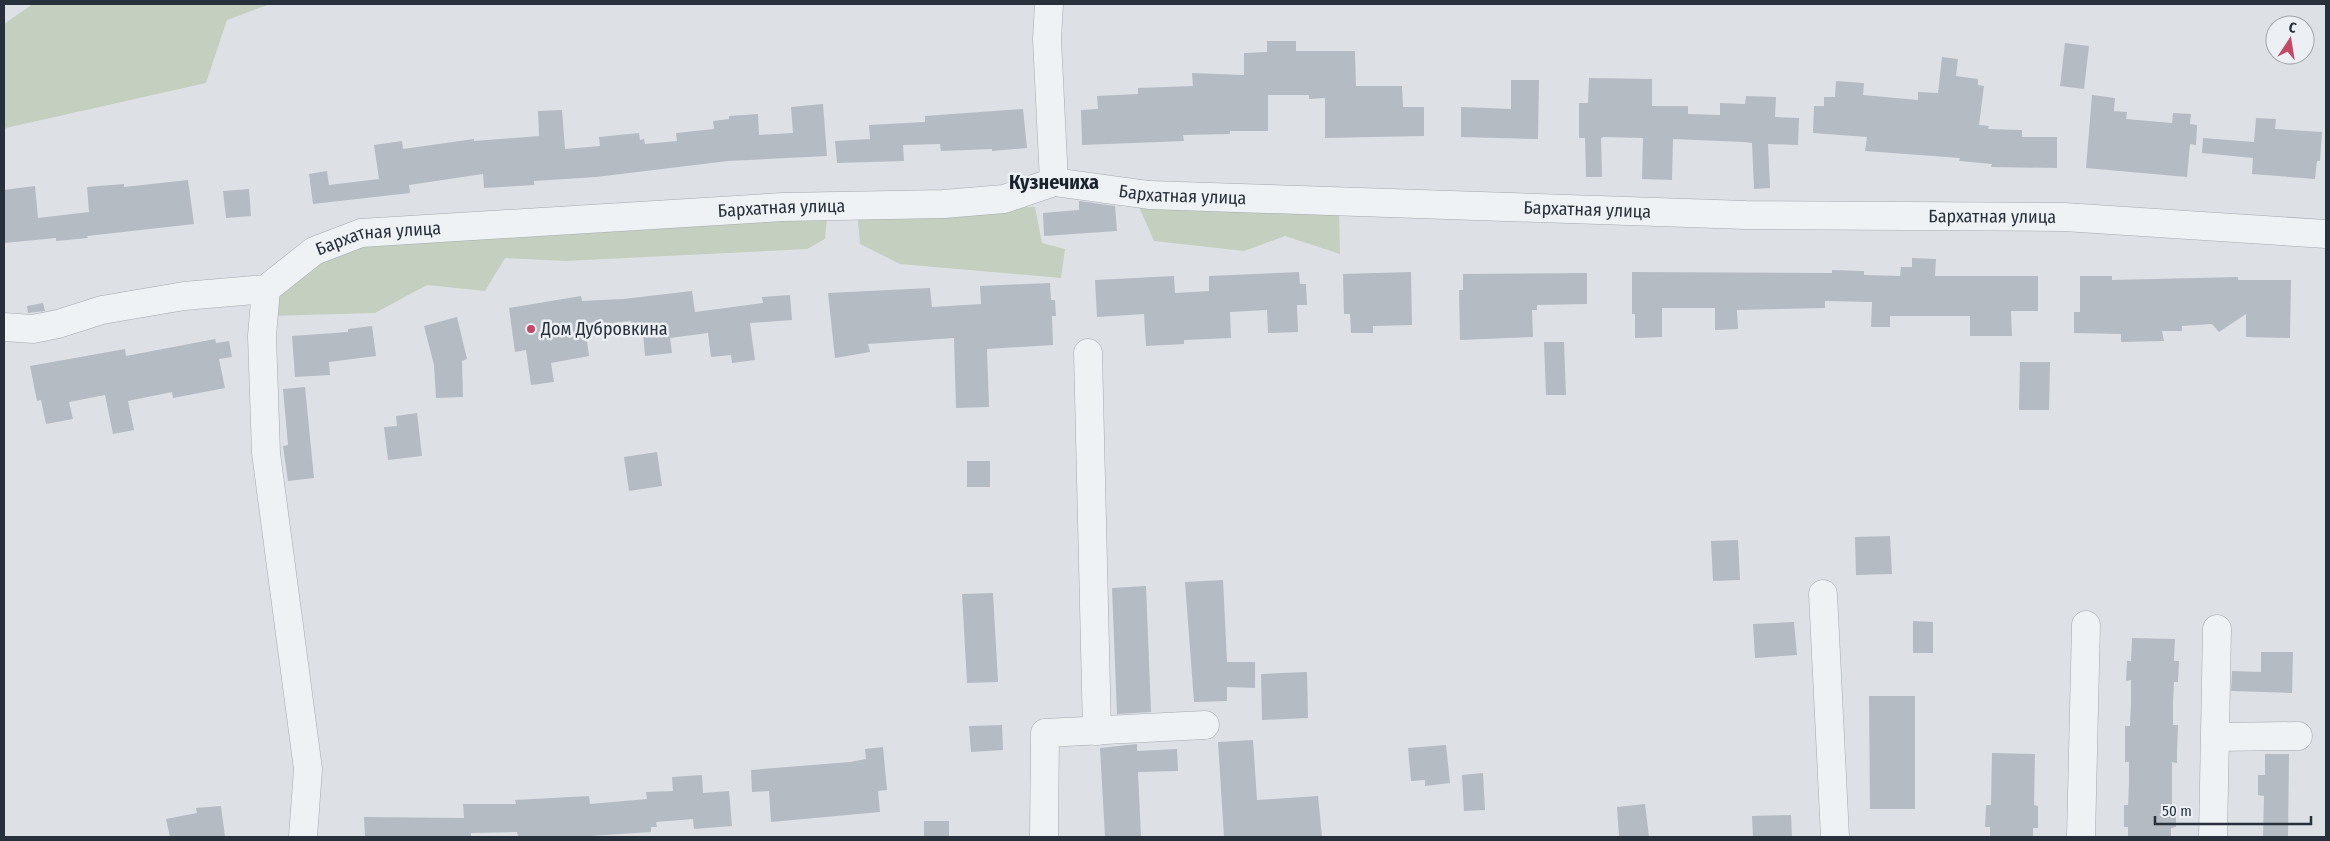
<svg xmlns="http://www.w3.org/2000/svg" width="2330" height="841" font-family="'Fira Sans Condensed',sans-serif">
<style>
.green{fill:#c5cfbf}
.building{fill:#b5bbc2}
.lines{fill:none;stroke-linecap:round;stroke-linejoin:round}
.minor-casing{stroke:#a3a9af;stroke-width:29}
.minor{stroke:#eff2f4;stroke-width:28}
.poi-dot{fill:#c34969;stroke:#ecf0f4;stroke-width:2}
.labels{text-anchor:middle;dominant-baseline:central;stroke-width:5;stroke-linejoin:round;paint-order:stroke}
.street-label{font-size:18px;fill:#28313b;stroke:#ecf0f4}
.poi-label{font-size:18px;fill:#28313b;stroke:#ecf0f4;text-anchor:start}
.quarter-label{font-size:20px;font-weight:bold;fill:#1a222c;stroke:#ecf0f4}
</style>
<rect width="100%" height="100%" fill="#dde1e6"/>
<path class="green" d="M 33,4 L 270,4 L 227,20 L 206,83 L 6,128 L 4,131 L 4,24 Z
M 1339,206 L 1340,254 L 1285,236 L 1244,251 L 1154,241 L 1139,207 Z
M 1035,207 L 1042,243 L 1065,249 L 1061,278 L 900,264 L 860,244 L 857,210 Z
M 827,218 L 825,239 L 807,249 L 566,261 L 505,258 L 485,291 L 427,285 L 375,313 L 269,316 L 275,289 L 329,251 L 369,238 Z"/>
<path class="building" d="M 1267,41 L 1296,41 L 1296,51 L 1355,51 L 1356,86 L 1402,86 L 1403,107 L 1424,107 L 1424,136 L 1325,138 L 1325,98 L 1309,99 L 1309,95 L 1268,95 L 1268,131 L 1230,131 L 1230,134 L 1183,135 L 1184,141 L 1082,145 L 1081,110 L 1098,109 L 1097,96 L 1138,94 L 1138,88 L 1193,86 L 1192,73 L 1244,75 L 1244,53 L 1267,52 Z
M 2065,43 L 2089,46 L 2084,89 L 2060,86 Z
M 1942,57 L 1958,59 L 1956,76 L 1978,79 L 1978,85 L 1984,86 L 1979,125 L 1989,126 L 1988,129 L 2022,130 L 2022,137 L 2057,137 L 2057,168 L 1991,167 L 1992,164 L 1959,161 L 1960,158 L 1865,151 L 1867,137 L 1813,133 L 1814,106 L 1824,106 L 1824,97 L 1835,97 L 1836,81 L 1864,83 L 1863,95 L 1918,100 L 1918,92 L 1938,93 Z
M 1589,78 L 1652,79 L 1652,106 L 1688,106 L 1688,114 L 1720,115 L 1720,103 L 1745,104 L 1746,96 L 1776,97 L 1775,117 L 1799,118 L 1798,145 L 1768,144 L 1770,188 L 1754,189 L 1752,143 L 1744,142 L 1673,139 L 1672,180 L 1642,179 L 1643,138 L 1604,137 L 1601,138 L 1602,177 L 1586,177 L 1585,138 L 1579,138 L 1579,103 L 1588,103 Z
M 1511,80 L 1539,80 L 1538,139 L 1461,137 L 1461,107 L 1511,109 Z
M 2092,95 L 2115,98 L 2114,111 L 2127,112 L 2126,119 L 2172,123 L 2173,113 L 2191,114 L 2190,124 L 2197,125 L 2196,145 L 2190,144 L 2187,177 L 2086,168 Z
M 823,104 L 827,156 L 728,161 L 596,177 L 534,181 L 534,185 L 484,188 L 483,174 L 409,185 L 410,193 L 313,204 L 309,174 L 327,171 L 329,185 L 379,179 L 374,145 L 402,141 L 403,149 L 474,139 L 474,141 L 539,136 L 538,111 L 562,110 L 565,149 L 600,146 L 599,137 L 639,133 L 640,140 L 644,139 L 645,144 L 677,141 L 676,133 L 714,129 L 713,121 L 729,119 L 729,116 L 758,114 L 759,135 L 793,133 L 791,107 Z
M 1023,109 L 1027,148 L 992,151 L 992,149 L 941,151 L 940,144 L 903,145 L 904,161 L 837,163 L 835,141 L 870,139 L 869,125 L 925,122 L 925,116 Z
M 2256,118 L 2276,119 L 2275,129 L 2322,132 L 2320,161 L 2317,161 L 2315,179 L 2252,174 L 2253,158 L 2202,153 L 2203,138 L 2254,142 Z
M 188,180 L 194,224 L 87,236 L 88,238 L 56,241 L 56,238 L 4,243 L 4,190 L 35,186 L 38,218 L 89,212 L 87,187 L 124,184 L 124,187 Z
M 249,189 L 251,216 L 226,218 L 223,191 Z
M 1079,201 L 1115,206 L 1117,231 L 1044,236 L 1043,213 L 1079,210 Z
M 1912,258 L 1936,259 L 1935,276 L 2038,276 L 2038,311 L 2011,311 L 2012,336 L 1970,336 L 1970,316 L 1890,316 L 1890,327 L 1871,327 L 1872,302 L 1825,301 L 1825,308 L 1737,310 L 1738,329 L 1715,330 L 1715,308 L 1662,308 L 1662,337 L 1635,338 L 1635,314 L 1632,314 L 1632,272 L 1832,273 L 1832,270 L 1864,271 L 1864,275 L 1900,276 L 1901,267 L 1912,267 Z
M 1299,272 L 1300,284 L 1306,284 L 1307,305 L 1297,305 L 1298,332 L 1268,333 L 1267,310 L 1230,312 L 1231,338 L 1184,340 L 1184,344 L 1146,346 L 1144,314 L 1097,317 L 1095,280 L 1174,276 L 1175,293 L 1209,291 L 1209,276 Z
M 1411,272 L 1412,325 L 1373,326 L 1373,333 L 1351,333 L 1350,314 L 1344,314 L 1343,274 Z
M 1587,273 L 1587,304 L 1537,305 L 1537,310 L 1532,310 L 1533,337 L 1460,340 L 1459,290 L 1463,290 L 1463,274 Z
M 2080,276 L 2112,276 L 2112,280 L 2238,277 L 2238,280 L 2291,280 L 2290,338 L 2246,337 L 2246,314 L 2219,332 L 2212,324 L 2182,326 L 2182,331 L 2162,331 L 2164,341 L 2121,342 L 2121,334 L 2074,333 L 2074,312 L 2080,312 Z
M 1050,283 L 1051,300 L 1055,300 L 1056,316 L 1052,316 L 1053,345 L 987,349 L 989,407 L 956,408 L 954,338 L 868,344 L 870,352 L 835,358 L 828,293 L 930,288 L 932,307 L 981,304 L 980,286 Z
M 692,291 L 695,312 L 763,303 L 762,297 L 790,295 L 792,320 L 750,323 L 755,360 L 732,363 L 731,355 L 711,357 L 708,333 L 670,338 L 672,353 L 645,356 L 643,333 L 632,334 L 631,321 L 585,326 L 589,356 L 551,363 L 554,382 L 531,385 L 526,350 L 515,352 L 509,308 L 581,296 L 582,301 L 623,299 Z
M 43,303 L 45,311 L 28,313 L 27,306 Z
M 457,317 L 467,359 L 462,361 L 463,397 L 436,398 L 434,365 L 424,326 Z
M 372,326 L 376,356 L 329,362 L 330,375 L 295,377 L 292,336 L 348,332 L 348,329 Z
M 215,339 L 216,343 L 229,341 L 232,357 L 219,359 L 225,388 L 173,398 L 172,392 L 128,401 L 134,430 L 113,434 L 105,395 L 69,402 L 73,419 L 46,424 L 41,400 L 37,401 L 30,366 L 125,349 L 126,356 Z
M 1544,342 L 1564,342 L 1566,395 L 1546,395 Z
M 2020,362 L 2050,362 L 2049,410 L 2019,410 Z
M 305,387 L 314,478 L 288,481 L 283,446 L 288,445 L 283,389 Z
M 417,413 L 422,456 L 388,460 L 384,427 L 397,426 L 396,416 Z
M 657,452 L 662,486 L 629,491 L 624,457 Z
M 967,461 L 990,461 L 990,487 L 967,487 Z
M 1890,536 L 1892,574 L 1856,575 L 1855,537 Z
M 1738,540 L 1740,580 L 1713,581 L 1711,541 Z
M 1223,580 L 1227,662 L 1255,662 L 1255,688 L 1227,687 L 1227,701 L 1194,702 L 1185,582 Z
M 1146,586 L 1151,712 L 1117,714 L 1112,588 Z
M 993,593 L 998,682 L 967,683 L 962,594 Z
M 1913,621 L 1933,622 L 1933,653 L 1913,653 Z
M 1794,622 L 1797,655 L 1755,658 L 1753,624 Z
M 2132,638 L 2175,639 L 2174,661 L 2179,661 L 2178,682 L 2174,682 L 2173,703 L 2173,725 L 2178,725 L 2177,753 L 2177,763 L 2172,762 L 2172,806 L 2176,806 L 2176,827 L 2171,828 L 2171,837 L 2128,837 L 2128,827 L 2124,827 L 2124,805 L 2128,805 L 2129,783 L 2129,762 L 2125,762 L 2125,726 L 2130,726 L 2131,703 L 2131,680 L 2126,681 L 2127,661 L 2131,661 Z
M 2261,652 L 2293,652 L 2292,693 L 2231,691 L 2232,671 L 2261,672 Z
M 1307,672 L 1308,718 L 1262,720 L 1261,674 Z
M 1869,696 L 1915,696 L 1915,809 L 1870,809 Z
M 1002,725 L 1003,750 L 971,752 L 969,726 Z
M 1253,740 L 1257,800 L 1318,796 L 1322,837 L 1224,837 L 1218,742 Z
M 1137,744 L 1137,751 L 1177,749 L 1178,771 L 1138,772 L 1141,837 L 1105,837 L 1100,748 Z
M 1446,745 L 1450,783 L 1425,786 L 1425,780 L 1411,781 L 1408,748 Z
M 883,747 L 887,790 L 878,791 L 880,812 L 771,822 L 769,791 L 752,792 L 751,770 L 850,762 L 866,759 L 865,749 Z
M 1992,753 L 2035,754 L 2034,805 L 2038,806 L 2038,828 L 2033,828 L 2033,837 L 1990,837 L 1990,827 L 1985,827 L 1986,805 L 1991,805 Z
M 2265,754 L 2289,754 L 2288,837 L 2263,837 L 2264,796 L 2258,795 L 2258,775 L 2265,775 Z
M 1483,773 L 1485,810 L 1464,811 L 1462,775 Z
M 702,775 L 703,793 L 729,791 L 732,826 L 694,829 L 693,819 L 656,822 L 657,827 L 651,827 L 651,832 L 575,837 L 518,837 L 517,832 L 471,833 L 471,837 L 365,836 L 364,817 L 464,818 L 463,804 L 516,804 L 515,800 L 589,796 L 590,804 L 647,799 L 646,792 L 673,791 L 672,777 Z
M 1645,804 L 1649,837 L 1619,837 L 1617,807 Z
M 221,806 L 225,837 L 170,837 L 166,819 L 197,813 L 196,808 Z
M 1791,815 L 1792,837 L 1753,837 L 1752,816 Z
M 924,821 L 949,821 L 949,837 L 924,837 Z"/>
<g class="lines">
<defs>
<g id="minor">
<path d="M 1049,4 L 1047,39 L 1054,182"/>
<path d="M 266,289 L 262,336 L 266,453 L 308,769 L 303,837"/>
<path id="s1" d="M 4,327 L 33,329 L 58,324 L 102,310 L 184,296 L 266,289 L 314,251 L 361,233 L 783,207 L 944,204 L 1004,199 L 1054,182 L 1149,195 L 1746,215 L 2064,217 L 2326,234"/>
<path d="M 1088,353 L 1097,731"/>
<path d="M 1823,594 L 1835,837"/>
<path d="M 2216,737 L 2298,736"/>
<path d="M 1044,837 L 1045,733 L 1205,725"/>
<path d="M 2081,837 L 2086,625"/>
<path d="M 2213,837 L 2217,629"/>
</g>
</defs>
<use href="#minor" class="minor-casing"/>
<use href="#minor" class="minor"/>
</g>
<circle class="poi-dot" cx="531" cy="329" r="5"/>
<g class="labels">
<g class="street-label">
<text stroke="none"><textPath href="#s1" startOffset="1204">Бархатная улица</textPath></text>
<text stroke="none"><textPath href="#s1" startOffset="799">Бархатная улица</textPath></text>
<text stroke="none"><textPath href="#s1" startOffset="1609">Бархатная улица</textPath></text>
<text stroke="none"><textPath href="#s1" startOffset="2014">Бархатная улица</textPath></text>
<text stroke="none"><textPath href="#s1" startOffset="394">Бархатная улица</textPath></text>
</g>
<g class="poi-label">
<text x="541" y="329">Дом Дубровкина</text>
</g>
<g class="quarter-label">
<text x="1054" y="182">Кузнечиха</text>
</g>
</g>
<rect width="2330" height="841" fill="none" stroke="#28313b" stroke-width="10"/>
<g transform="translate(2290 40) rotate(12)"><circle r="24" fill="#ecf0f4" stroke="#9ea4aa"/>
<path d="M0-4L9 19L0 12L-9 19Z" fill="#c34969"/>
<text y="-8" font-size="14" font-weight="bold" text-anchor="middle" fill="#28313b">С</text>
</g>
<path d="M2155 816v8h156v-8" fill="none" stroke="#28313b" stroke-width="2.5"/>
<text x="2162" y="816" font-size="15" fill="#28313b" stroke="#ecf0f4" stroke-width="4" paint-order="stroke">50 m</text>
</svg>
